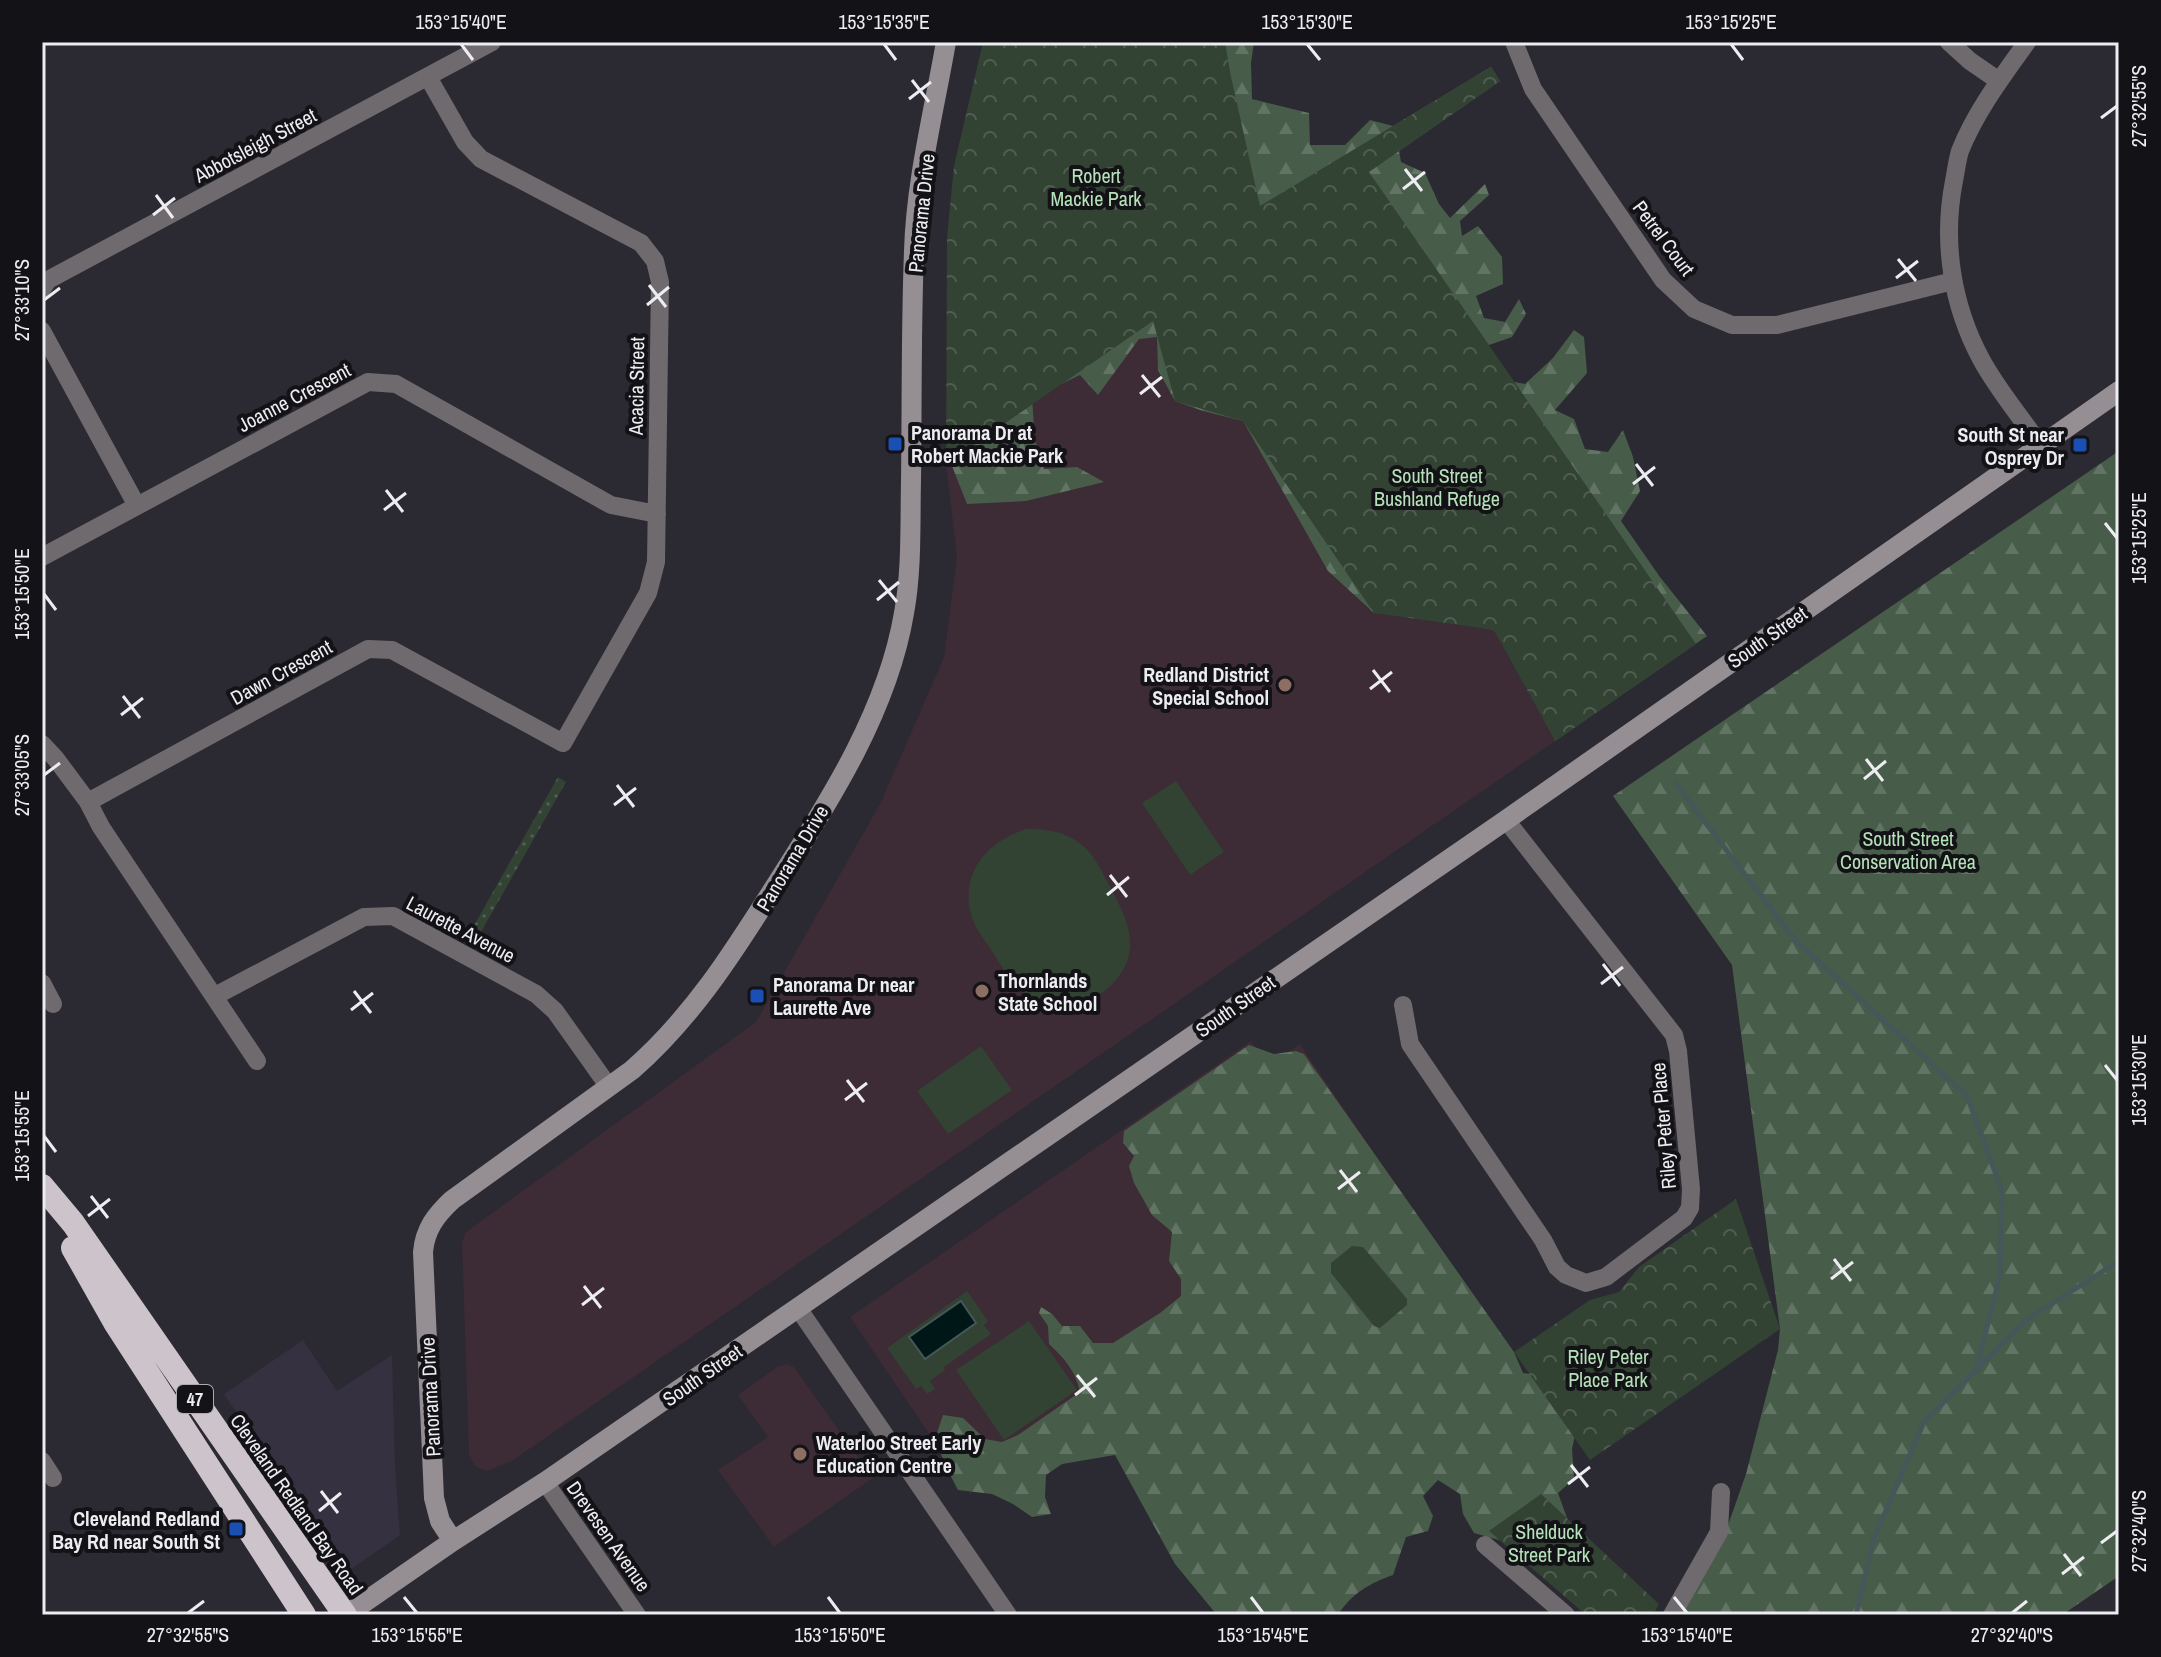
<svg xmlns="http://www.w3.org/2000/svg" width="2161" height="1657" font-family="'Archivo Narrow',sans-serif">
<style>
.built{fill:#353140}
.education{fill:#3d2b35}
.grass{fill:url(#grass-dots)}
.forest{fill:url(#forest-firs)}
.park{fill:url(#park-crowns)}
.garden{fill:#324233}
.water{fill:#001718;stroke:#475759;stroke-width:2}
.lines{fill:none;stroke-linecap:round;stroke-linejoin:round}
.stream{stroke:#475759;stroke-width:5}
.street{stroke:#6e6a6d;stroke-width:18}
.secondary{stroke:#958e92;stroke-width:20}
.highway{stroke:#cdc3ca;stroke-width:24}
.ticks{fill:none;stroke:#edecf1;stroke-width:3}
.transit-dot{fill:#1a4fb4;stroke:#131216;stroke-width:3}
.education-dot{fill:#8d6e63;stroke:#131216;stroke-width:3}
.labels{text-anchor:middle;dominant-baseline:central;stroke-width:8;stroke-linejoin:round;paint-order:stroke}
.shield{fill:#131216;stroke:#acabaf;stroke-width:2}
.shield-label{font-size:18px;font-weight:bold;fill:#edecf1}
.street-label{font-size:20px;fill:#edecf1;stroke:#131216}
.park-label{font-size:20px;fill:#b6e2ba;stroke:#131216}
.poi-label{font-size:20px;font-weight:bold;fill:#edecf1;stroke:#131216;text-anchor:start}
.neatline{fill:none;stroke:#edecf1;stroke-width:3}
.ticks-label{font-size:20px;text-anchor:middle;fill:#edecf1}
</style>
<defs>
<pattern id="grass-dots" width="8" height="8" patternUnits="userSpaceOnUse" patternTransform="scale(2)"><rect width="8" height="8" fill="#324233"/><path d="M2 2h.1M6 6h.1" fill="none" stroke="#505d51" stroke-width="1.8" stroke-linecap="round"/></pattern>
<pattern id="forest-firs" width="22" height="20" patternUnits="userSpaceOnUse" patternTransform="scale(2)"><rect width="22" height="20" fill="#475d49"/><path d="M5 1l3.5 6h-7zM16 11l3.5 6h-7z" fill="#627464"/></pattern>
<pattern id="park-crowns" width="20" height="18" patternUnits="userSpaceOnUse" patternTransform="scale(2)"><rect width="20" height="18" fill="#324233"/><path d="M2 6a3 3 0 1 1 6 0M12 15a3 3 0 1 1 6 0" fill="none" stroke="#505d51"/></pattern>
</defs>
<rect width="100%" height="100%" fill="#2b2931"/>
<path class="built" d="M 303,1340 L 337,1391 L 392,1355 L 395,1467 L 400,1535 L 344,1574 L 224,1394 Z"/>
<path class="education" d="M 1153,321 L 1243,421 L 1374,613 L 1494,630 L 1555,741 L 512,1461 L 487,1471 L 476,1467 L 469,1455 L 462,1242 L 466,1232 L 756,1022 L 881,802 L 944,657 L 957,557 L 946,464 Z
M 1251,1041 L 1268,1066 L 1300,1044 L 1403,1195 L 970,1494 L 850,1317 Z
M 787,1364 L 794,1367 L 873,1478 L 774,1547 L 718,1470 L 768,1437 L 738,1395 L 779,1366 Z"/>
<path class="grass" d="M 558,777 L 566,782 L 476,941 L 468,936 Z"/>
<path class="forest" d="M 1121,42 L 1254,42 L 1251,63 L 1252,99 L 1309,113 L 1310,145 L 1345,145 L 1370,120 L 1393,126 L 1491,67 L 1500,81 L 1399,151 L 1401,162 L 1425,173 L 1439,204 L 1450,218 L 1485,184 L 1489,195 L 1460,221 L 1462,236 L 1478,226 L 1502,257 L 1503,284 L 1476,296 L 1484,318 L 1505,322 L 1519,299 L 1526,314 L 1512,337 L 1489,345 L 1480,360 L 1494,378 L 1525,384 L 1553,358 L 1574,330 L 1584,337 L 1587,373 L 1555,410 L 1574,419 L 1585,449 L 1608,452 L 1623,430 L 1633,457 L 1640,491 L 1621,521 L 1660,577 L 1707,636 L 1555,741 L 1544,716 L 1494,630 L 1412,615 L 1374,613 L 1328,571 L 1243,421 L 1203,411 L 1175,401 L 1158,370 L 1157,337 L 1139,339 L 1098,395 L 1080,375 L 1032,398 L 1035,440 L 1044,469 L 1077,467 L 1104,482 L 1026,501 L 967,504 L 952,466 L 968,328 Z
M 2119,451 L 2119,1576 L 2062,1615 L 1678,1615 L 1727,1528 L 1746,1474 L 1778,1350 L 1780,1329 L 1732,965 L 1613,796 Z
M 1249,1045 L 1274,1054 L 1296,1051 L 1304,1054 L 1514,1352 L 1523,1373 L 1555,1377 L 1579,1417 L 1572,1449 L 1574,1479 L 1558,1493 L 1572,1532 L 1506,1542 L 1474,1533 L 1463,1514 L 1460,1494 L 1438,1480 L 1423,1496 L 1433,1516 L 1428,1531 L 1406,1537 L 1393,1575 C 1370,1583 1351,1594 1338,1615 L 1217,1615 L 1175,1564 L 1115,1455 L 1062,1464 L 1046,1475 L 1045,1497 L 1051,1514 L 1032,1517 L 1013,1504 L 992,1494 L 958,1490 L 946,1467 L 935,1439 L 943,1415 L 963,1418 L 985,1439 L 1002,1442 L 1018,1435 L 1080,1392 C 1076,1371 1064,1358 1049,1344 L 1048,1326 L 1039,1313 L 1041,1307 L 1052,1314 L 1062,1326 L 1080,1326 L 1093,1343 L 1113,1343 L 1160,1313 L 1181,1296 L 1181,1279 L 1169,1261 L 1172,1232 L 1152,1215 L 1134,1183 L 1129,1166 L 1134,1156 L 1123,1143 L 1124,1131 Z"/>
<path class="park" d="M 983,42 L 1225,42 L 1231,77 L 1260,206 L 1491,67 L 1500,81 L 1369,172 L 1696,644 L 1555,741 L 1494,630 L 1374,613 L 1243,421 L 1175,401 L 1153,321 L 946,464 L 947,237 L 954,166 Z
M 1736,1199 L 1780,1329 L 1590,1460 L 1514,1352 L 1590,1300 L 1619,1292 L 1639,1267 Z
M 1541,1494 L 1659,1604 L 1653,1615 L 1586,1615 L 1489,1531 Z"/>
<path class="garden" d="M 1176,781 L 1224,852 L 1190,875 L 1142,803 Z
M 1026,829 C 1047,829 1066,831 1083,846 C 1094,855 1100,868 1107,881 C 1123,911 1143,944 1119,976 C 1097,1007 1052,1016 1022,992 C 1010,982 1002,967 993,953 C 985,940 973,927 970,911 C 962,869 989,841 1026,829 Z
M 981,1046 L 1012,1090 L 948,1134 L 917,1091 Z
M 1352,1246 L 1363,1247 L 1407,1299 L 1407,1305 L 1380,1328 L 1374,1326 L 1331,1273 L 1331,1263 Z
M 967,1291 L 988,1321 L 984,1325 L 991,1334 L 944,1367 L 945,1370 L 930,1381 L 935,1389 L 927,1394 L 921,1386 L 916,1389 L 887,1348 Z
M 1029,1321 L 1077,1390 L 1004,1440 L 956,1370 Z"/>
<path class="water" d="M 961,1301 L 976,1323 L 925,1359 L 909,1337 Z"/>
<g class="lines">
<path class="stream" d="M 1676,784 L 1795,940 L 1967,1096 L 2002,1191 L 2000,1275 L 1976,1371
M 1856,1615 L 1874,1538 L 1924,1422 L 2026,1320 L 2119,1261"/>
<path class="street" d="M 1514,42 L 1533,89 L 1663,280 L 1694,309 L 1732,325 L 1777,325 L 1953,281
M 1949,42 L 1970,61 L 1999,81
M 2027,42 C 2002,77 1976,111 1960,151 C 1957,161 1956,171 1954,181 C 1942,242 1952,305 1981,359 C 1997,389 2021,417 2040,445
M 42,289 L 48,280 L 492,42
M 42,331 L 137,506
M 42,557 L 368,382 L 396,384 L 611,505 L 657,514
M 42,744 L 56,759 L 88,802 L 368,649 L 392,650 L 563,743 L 648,593 L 656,562 L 660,282 L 655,261 L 641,243 L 481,159 L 465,142 L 428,77
M 88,802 L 101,827 L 257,1061
M 42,983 L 53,1004
M 215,996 L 364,917 L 393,916 L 536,994 L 555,1011 L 609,1087
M 1403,1005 L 1410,1044 L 1543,1240 L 1557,1267 L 1566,1275 L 1586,1283 L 1606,1277 L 1684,1218 L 1690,1208 L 1691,1189 L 1678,1051 L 1674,1035 L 1506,820
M 798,1308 L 1008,1615
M 42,1461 L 53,1478
M 545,1482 L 637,1615
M 1485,1545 L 1566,1615
M 1672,1615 L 1719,1532 L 1721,1492"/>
<path class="secondary" d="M 453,1541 L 440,1521 L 434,1498 L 423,1252 C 425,1229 436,1215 452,1200 L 632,1070 C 694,1016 736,948 779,880 C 831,799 888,709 904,613 C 912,570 910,524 911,481 C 912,404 911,327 914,251 C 916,181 934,111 946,42
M 346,1615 L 453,1541 L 545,1482 L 1506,820 L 2119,391"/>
<path class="highway" d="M 42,1186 L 73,1223 L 345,1615
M 73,1248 L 116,1324 L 304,1615"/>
</g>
<path class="ticks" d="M 461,44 L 473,60M 884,44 L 896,60M 1307,44 L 1320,60M 1731,44 L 1743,60M 912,80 L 929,102M 909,99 L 931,82M 2101,118 L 2117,106M 1405,169 L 1422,191M 1403,189 L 1425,172M 156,195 L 173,218M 153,215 L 175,198M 1898,259 L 1916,281M 1896,278 L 1918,261M 649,285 L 666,307M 44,300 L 60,288M 647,305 L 669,287M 1142,375 L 1160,397M 1140,394 L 1162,377M 1636,464 L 1653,486M 1633,484 L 1655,467M 386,490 L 403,512M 384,510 L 406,493M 2105,523 L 2117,538M 879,580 L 897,602M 44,594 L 56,610M 877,600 L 899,582M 1373,670 L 1390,692M 1370,689 L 1392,672M 123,696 L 140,718M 121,715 L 143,698M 1866,759 L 1883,781M 44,775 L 60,763M 1864,779 L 1886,761M 617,785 L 634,807M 614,805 L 636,788M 1110,875 L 1127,897M 1107,895 L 1129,877M 1603,964 L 1620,986M 1601,984 L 1623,967M 354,991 L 371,1013M 351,1010 L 373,993M 2105,1065 L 2117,1080M 847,1080 L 864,1102M 845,1100 L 867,1083M 44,1136 L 56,1152M 1340,1170 L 1357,1192M 1338,1189 L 1360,1172M 91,1196 L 108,1218M 88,1216 L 110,1199M 1834,1259 L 1851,1281M 1831,1279 L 1853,1262M 584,1286 L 601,1308M 582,1305 L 604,1288M 1077,1375 L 1095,1397M 1075,1395 L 1097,1378M 1571,1465 L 1588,1487M 1568,1484 L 1590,1467M 321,1491 L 338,1513M 319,1511 L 341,1493M 2101,1543 L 2117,1531M 2064,1554 L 2081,1576M 2062,1574 L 2084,1557M 404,1597 L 417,1613M 828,1597 L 840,1613M 1251,1597 L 1263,1613M 1674,1597 L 1687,1613M 188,1613 L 204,1601M 2012,1613 L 2027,1601"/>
<g class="transit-dot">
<rect x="887" y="436" width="16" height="16" rx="4"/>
<rect x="2072" y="437" width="16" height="16" rx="4"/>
<rect x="749" y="988" width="16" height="16" rx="4"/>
<rect x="228" y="1521" width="16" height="16" rx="4"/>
</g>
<g class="education-dot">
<circle cx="1285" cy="685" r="8"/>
<circle cx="982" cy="991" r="8"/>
<circle cx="800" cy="1454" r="8"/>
</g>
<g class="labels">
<rect class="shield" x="177" y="1385" width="36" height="28" rx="6"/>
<g class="shield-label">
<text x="195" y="1399">47</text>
</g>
<g class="street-label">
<text transform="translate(255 145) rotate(-28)">Abbotsleigh Street</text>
<text transform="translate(921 213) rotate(-84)">Panorama Drive</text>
<text transform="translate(1664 238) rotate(53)">Petrel Court</text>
<text transform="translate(636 386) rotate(-89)">Acacia Street</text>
<text transform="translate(294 397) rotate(-28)">Joanne Crescent</text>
<text transform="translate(1767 637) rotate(-35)">South Street</text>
<text transform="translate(281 672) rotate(-29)">Dawn Crescent</text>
<text transform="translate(792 858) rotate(-59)">Panorama Drive</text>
<text transform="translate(461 929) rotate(28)">Laurette Avenue</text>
<text transform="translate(1235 1006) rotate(-35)">South Street</text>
<text transform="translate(1663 1126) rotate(-95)">Riley Peter Place</text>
<text transform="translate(702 1375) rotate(-35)">South Street</text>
<text transform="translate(430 1397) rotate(-93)">Panorama Drive</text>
<text transform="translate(297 1504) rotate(55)">Cleveland Redland Bay Road</text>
<text transform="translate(609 1536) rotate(55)">Drevesen Avenue</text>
</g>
<g class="park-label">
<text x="1096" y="175">Robert<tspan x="1096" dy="23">Mackie Park</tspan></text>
<text x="1437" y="475">South Street<tspan x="1437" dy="23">Bushland Refuge</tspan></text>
<text x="1908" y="838">South Street<tspan x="1908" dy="23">Conservation Area</tspan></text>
<text x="1608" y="1356">Riley Peter<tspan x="1608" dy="23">Place Park</tspan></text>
<text x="1549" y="1531">Shelduck<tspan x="1549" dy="23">Street Park</tspan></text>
</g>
<g class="poi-label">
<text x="911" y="432">Panorama Dr at<tspan x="911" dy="23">Robert Mackie Park</tspan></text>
<text x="2064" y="434" text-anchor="end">South St near<tspan x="2064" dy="23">Osprey Dr</tspan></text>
<text x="1269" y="674" text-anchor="end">Redland District<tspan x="1269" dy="23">Special School</tspan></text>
<text x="998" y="980">Thornlands<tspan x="998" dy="23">State School</tspan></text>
<text x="773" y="984">Panorama Dr near<tspan x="773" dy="23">Laurette Ave</tspan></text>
<text x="816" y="1442">Waterloo Street Early<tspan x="816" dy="23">Education Centre</tspan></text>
<text x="220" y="1518" text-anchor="end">Cleveland Redland<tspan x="220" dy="23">Bay Rd near South St</tspan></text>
</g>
</g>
<rect width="2161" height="1657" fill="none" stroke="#131216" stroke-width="88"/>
<rect x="44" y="44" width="2073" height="1569" class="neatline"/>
<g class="ticks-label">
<text x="461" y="29">153°15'40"E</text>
<text x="884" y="29">153°15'35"E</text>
<text x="1307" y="29">153°15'30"E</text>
<text x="1731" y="29">153°15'25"E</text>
<text transform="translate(2139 106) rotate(-90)" y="7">27°32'55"S</text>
<text transform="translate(22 300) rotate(-90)" y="7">27°33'10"S</text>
<text transform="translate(2139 538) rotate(-90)" y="7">153°15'25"E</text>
<text transform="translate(22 594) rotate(-90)" y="7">153°15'50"E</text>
<text transform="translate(22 775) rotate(-90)" y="7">27°33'05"S</text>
<text transform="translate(2139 1080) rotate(-90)" y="7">153°15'30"E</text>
<text transform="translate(22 1136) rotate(-90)" y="7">153°15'55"E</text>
<text transform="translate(2139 1531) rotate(-90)" y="7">27°32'40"S</text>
<text x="188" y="1642">27°32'55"S</text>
<text x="417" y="1642">153°15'55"E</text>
<text x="840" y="1642">153°15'50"E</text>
<text x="1263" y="1642">153°15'45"E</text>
<text x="1687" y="1642">153°15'40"E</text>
<text x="2012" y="1642">27°32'40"S</text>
</g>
</svg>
